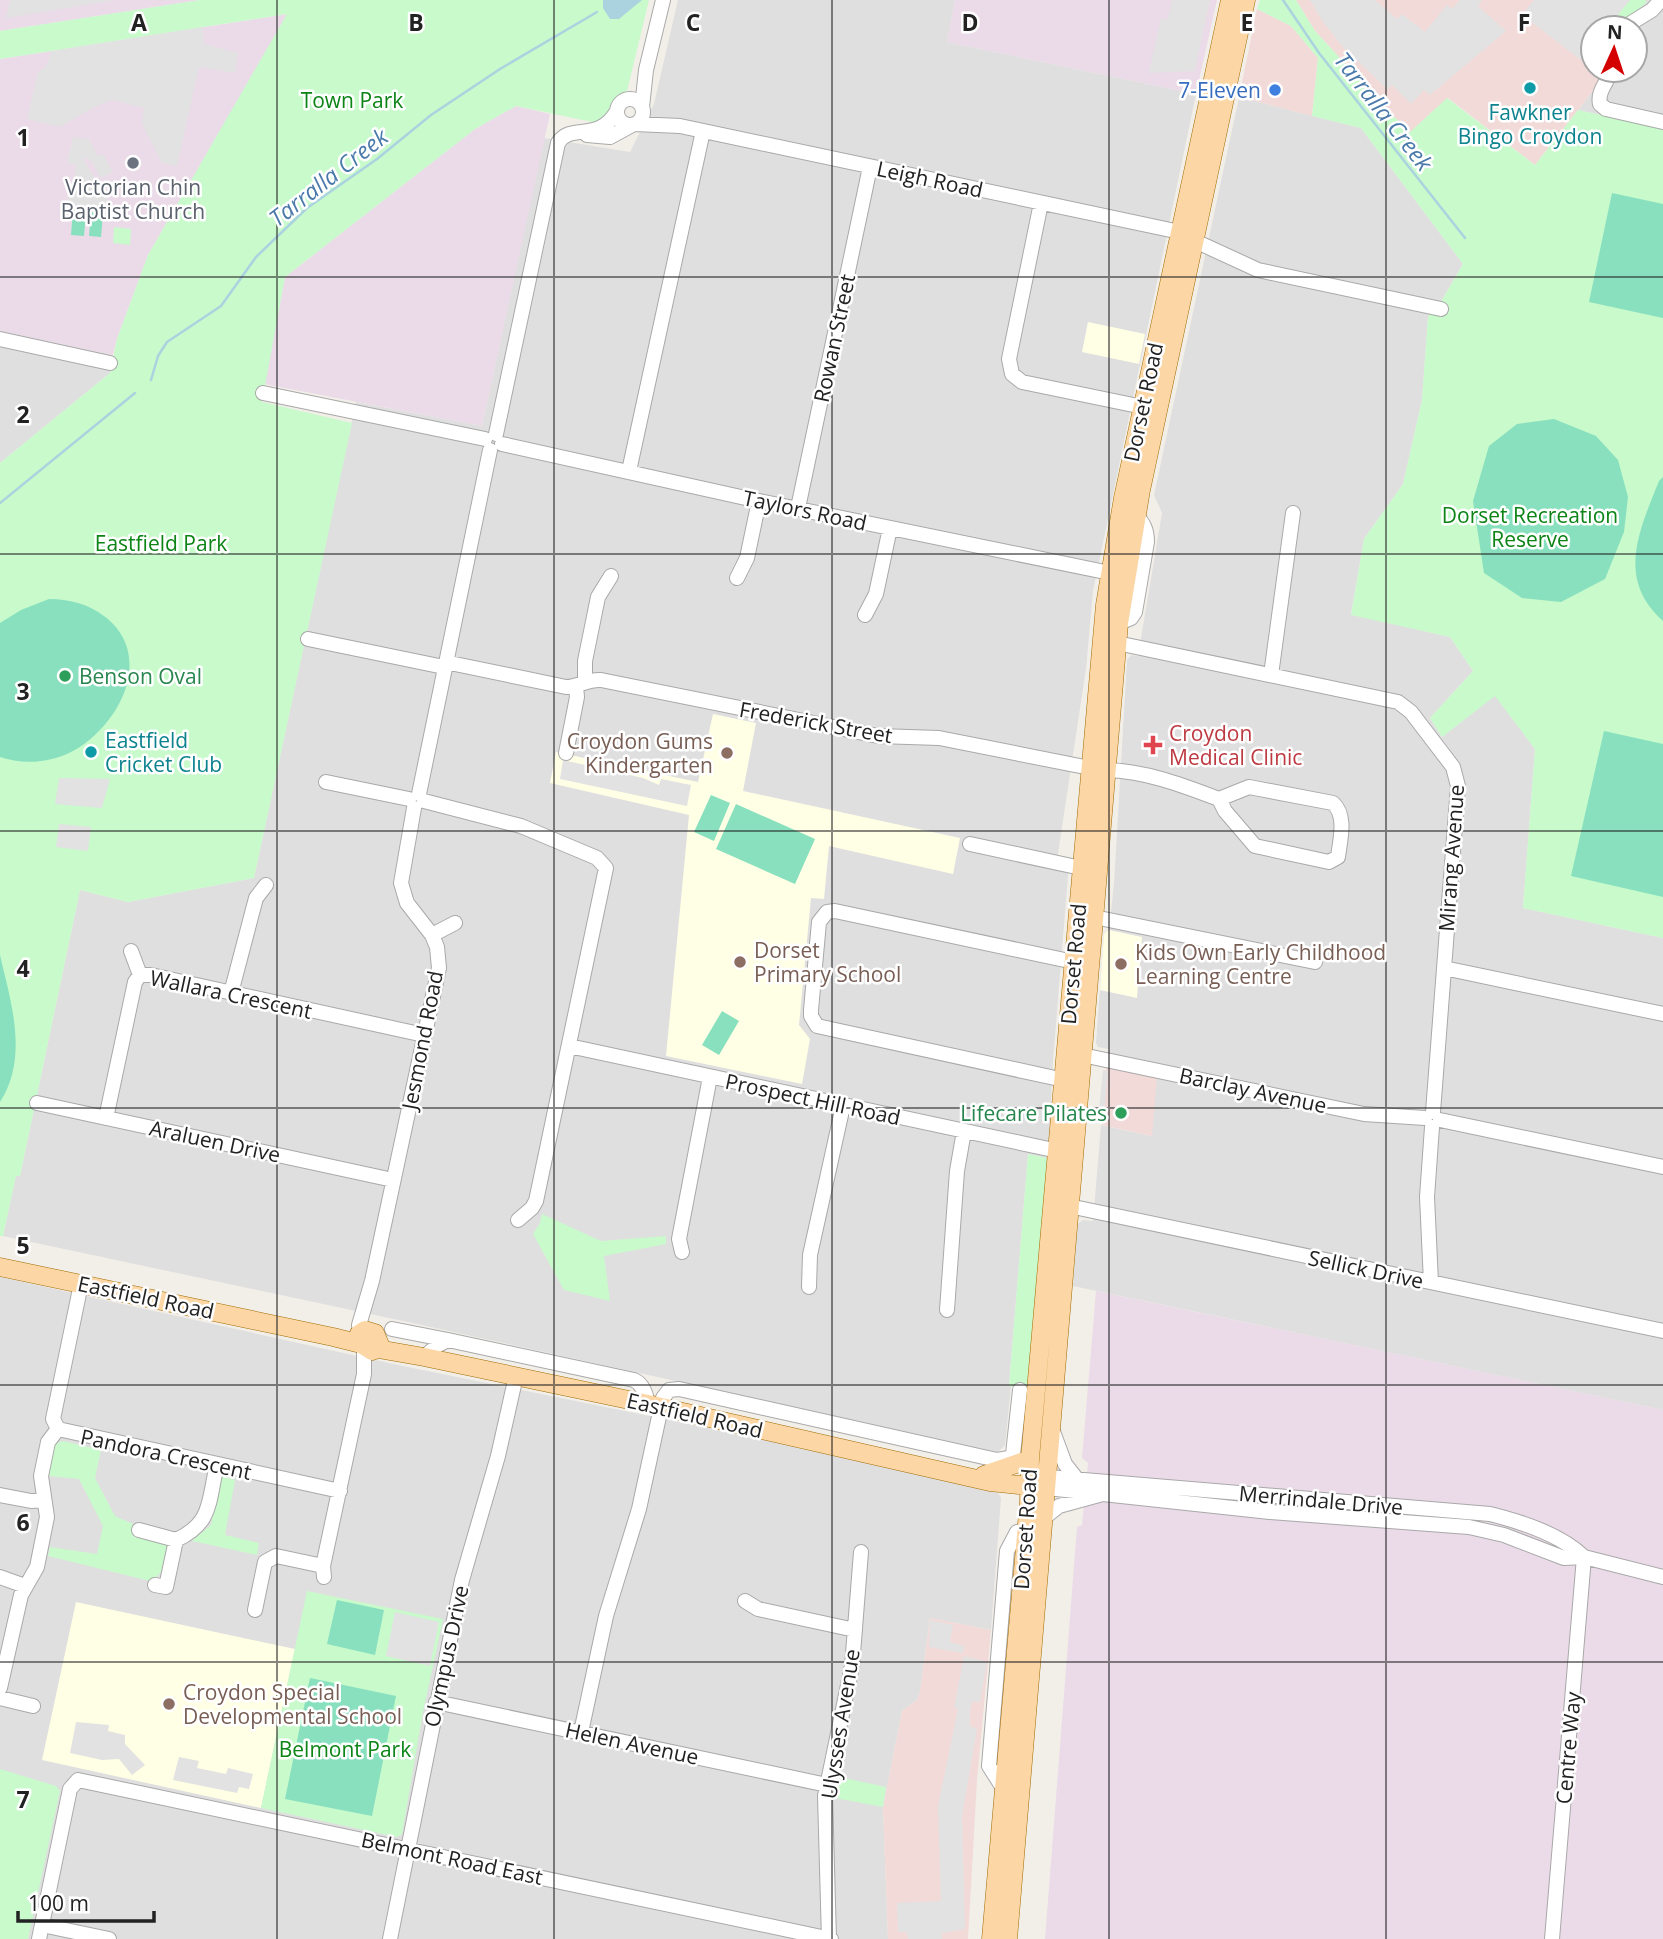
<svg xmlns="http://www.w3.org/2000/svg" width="1663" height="1939" font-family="'Open Sans',sans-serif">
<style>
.residential{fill:#e0dfdf}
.commercial{fill:#f2dad9}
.industrial{fill:#ebdbe8}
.education{fill:#ffffe5}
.park{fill:#c8facc}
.pitch{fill:#88e0be}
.parking{fill:#e2e2e2}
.water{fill:#aad3df}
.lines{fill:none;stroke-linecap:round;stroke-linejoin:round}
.stream{stroke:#aad3df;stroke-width:2.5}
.minor-casing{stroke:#a9a9a9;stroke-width:16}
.major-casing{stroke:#a06b00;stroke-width:19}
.minor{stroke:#fff;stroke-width:14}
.major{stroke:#fcd6a4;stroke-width:18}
.grid{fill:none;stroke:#222;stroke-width:2;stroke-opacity:0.55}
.culture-dot{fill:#0f9aa8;stroke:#fff;stroke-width:2.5}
.shop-dot{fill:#3f7fe0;stroke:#fff;stroke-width:2.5}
.worship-dot{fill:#6b7280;stroke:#fff;stroke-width:2.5}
.leisure-dot{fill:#2e9e5b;stroke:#fff;stroke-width:2.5}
.health-dot{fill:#e0444e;stroke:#fff;stroke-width:2.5}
.education-dot{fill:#8d6e63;stroke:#fff;stroke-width:2.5}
.labels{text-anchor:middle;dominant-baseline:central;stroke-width:5;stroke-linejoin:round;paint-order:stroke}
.shop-label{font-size:21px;fill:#366cbe;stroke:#fff;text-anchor:end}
.park-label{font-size:21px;fill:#0c8416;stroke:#fff}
.culture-label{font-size:21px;fill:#0d838f;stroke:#fff}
.street-label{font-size:21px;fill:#222;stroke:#fff}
.worship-label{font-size:21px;fill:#5b616d;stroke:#fff}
.leisure-label{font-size:21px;fill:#27864d;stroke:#fff;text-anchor:start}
.health-label{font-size:21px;fill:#be3a42;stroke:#fff;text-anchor:start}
.education-label{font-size:21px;fill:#785e54;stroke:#fff;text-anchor:start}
.water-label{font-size:23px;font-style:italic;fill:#4a7aab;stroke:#fff}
.grid-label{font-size:23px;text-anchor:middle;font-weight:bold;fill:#222;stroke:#fff;stroke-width:5;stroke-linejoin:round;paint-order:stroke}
</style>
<rect width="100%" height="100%" fill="#f2efe9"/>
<path class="residential" d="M 678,0 L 955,0 L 947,42 L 1196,94 L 1093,591 L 1086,669 L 1057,860 L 1069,863 L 1053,1061 L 1048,1160 L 1046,1158 L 1028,1154 L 1009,1385 L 1011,1386 L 1005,1445 L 998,1452 L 417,1324 L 3,1236 L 16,1175 L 20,1176 L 80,890 L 128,902 L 254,878 L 356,402 L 482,426 L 544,138 L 630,152 L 654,104 Z
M 1630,0 L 1663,0 L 1663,129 L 1578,110 L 1603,78 L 1594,70 L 1635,70 L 1635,28 Z
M 1239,97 L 1361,128 L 1463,264 L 1442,300 L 1428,317 L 1422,400 L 1403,484 L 1364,539 L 1351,614 L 1450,637 L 1473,671 L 1430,718 L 1442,737 L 1495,695 L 1535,749 L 1523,908 L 1663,938 L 1663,1410 L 1073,1286 L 1077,1224 L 1083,1220 L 1093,1221 L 1101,1125 L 1151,1136 L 1106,1065 L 1108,1049 L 1098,1047 L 1096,1043 L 1104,934 L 1109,930 L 1114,884 L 1127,660 L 1131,655 L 1138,656 L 1162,513 L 1154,495 Z
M 0,331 L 113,355 L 110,373 L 0,463 Z
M 0,1277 L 398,1365 L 738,1434 L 998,1493 L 1001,1498 L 991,1630 L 930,1618 L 920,1692 L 917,1700 L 902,1711 L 883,1807 L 888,1939 L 0,1939 Z"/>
<path class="commercial" d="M 1296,0 L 1630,0 L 1607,28 L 1593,28 L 1593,45 L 1581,60 L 1603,78 L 1535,165 L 1448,98 L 1409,133 L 1315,31 Z
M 1257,9 L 1291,26 L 1318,58 L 1312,116 L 1239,97 Z
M 1106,1065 L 1157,1075 L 1152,1136 L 1102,1125 Z
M 930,1618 L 991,1630 L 977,1781 L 968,1939 L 888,1939 L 883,1807 L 902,1711 L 917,1700 L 920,1692 Z"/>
<path class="industrial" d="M 0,0 L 200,0 L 0,31 Z
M 955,0 L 1217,0 L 1196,94 L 947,42 Z
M 288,14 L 148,255 L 117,339 L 113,355 L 0,331 L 0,59 Z
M 516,106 L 550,114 L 482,426 L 264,384 L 285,277 L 475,129 Z
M 1096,1291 L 1663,1410 L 1663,1939 L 1045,1939 L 1077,1527 L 1082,1525 L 1088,1463 L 1082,1458 Z"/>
<path class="education" d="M 1088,322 L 1145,334 L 1139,364 L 1082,352 Z
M 713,714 L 756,723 L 743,791 L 960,838 L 953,874 L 829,846 L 824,899 L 811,898 L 799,1025 L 810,1039 L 802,1084 L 666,1056 L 689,815 L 550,783 L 556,752 L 698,782 Z
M 1109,930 L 1142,937 L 1137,998 L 1100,990 L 1104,934 Z
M 76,1602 L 295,1649 L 261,1808 L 42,1760 Z"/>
<path class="park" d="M 200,0 L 649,0 L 627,91 L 616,102 L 610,115 L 602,124 L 516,106 L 475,129 L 285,277 L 262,402 L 352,423 L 254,878 L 128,902 L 80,890 L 20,1176 L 16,1176 L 3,1236 L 0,1236 L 0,463 L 110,373 L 117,339 L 148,255 L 287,14 L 0,59 L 0,31 Z
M 1260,0 L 1296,0 L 1315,31 L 1409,133 L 1447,98 L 1535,165 L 1578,110 L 1663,129 L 1663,938 L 1523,908 L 1535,749 L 1495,696 L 1442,737 L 1430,718 L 1473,671 L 1450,637 L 1351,615 L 1364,539 L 1403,484 L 1422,400 L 1428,317 L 1442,300 L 1463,264 L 1361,128 L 1312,116 L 1318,58 L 1291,26 L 1257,9 Z
M 1630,0 L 1645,0 L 1647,2 L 1617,28 L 1607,28 Z
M 114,227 L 131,229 L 130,245 L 113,243 Z
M 1028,1154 L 1047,1158 L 1048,1160 L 1029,1388 L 1009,1386 Z
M 542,1214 L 601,1241 L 666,1236 L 666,1244 L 604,1256 L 610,1301 L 564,1290 L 533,1234 L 540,1223 Z
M 63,1441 L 101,1450 L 95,1478 L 115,1516 L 135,1525 L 133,1536 L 165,1541 L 168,1545 C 165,1561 166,1573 150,1581 L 48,1556 L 50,1547 L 97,1554 L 103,1526 L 79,1479 L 49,1476 L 53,1448 L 57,1443 Z
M 221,1476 L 235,1480 L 225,1535 L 259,1543 L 257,1555 L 192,1541 L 211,1525 Z
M 307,1591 L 443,1619 L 423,1712 L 402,1834 L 397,1837 L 261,1808 Z
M 0,1769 L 56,1786 L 60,1791 L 28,1939 L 0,1939 Z
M 839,1777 L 886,1787 L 883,1807 L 835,1798 Z"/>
<path class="pitch" d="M 1612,193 L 1663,204 L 1663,318 L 1589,302 Z
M 73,210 L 86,211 L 84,236 L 71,235 Z
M 91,212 L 103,213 L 101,237 L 89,236 Z
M 1554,419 L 1596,436 L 1618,460 L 1628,497 L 1624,532 L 1605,579 L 1561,602 L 1522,598 L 1484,573 L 1473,501 L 1489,446 L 1517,424 Z
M 1663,477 L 1663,621 C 1616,579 1639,531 1659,481 Z
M 49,599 C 69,599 88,604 104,616 C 156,655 120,725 73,751 C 51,763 23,765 0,757 L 0,623 L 21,610 Z
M 1604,731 L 1663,744 L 1663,897 L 1571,876 Z
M 711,795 L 730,803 L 714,841 L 694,832 Z
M 736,804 L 815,839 L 795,884 L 716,849 Z
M 0,955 C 11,1003 29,1057 0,1102 Z
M 722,1011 L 739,1021 L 719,1055 L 702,1045 Z
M 337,1600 L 384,1610 L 375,1655 L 327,1644 Z
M 310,1678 L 396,1696 L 372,1816 L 285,1799 Z"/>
<path class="parking" d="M 10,0 L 116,0 L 6,18 Z
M 1172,0 L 1210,0 L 1195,71 L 1149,73 L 1161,18 L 1168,20 Z
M 1310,0 L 1375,0 L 1397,19 L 1402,14 L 1425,32 L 1447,5 L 1452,9 L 1460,0 L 1482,0 L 1478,6 L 1506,31 L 1430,95 L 1424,90 L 1411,104 L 1392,85 L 1387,89 L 1343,47 L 1323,22 Z
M 1534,0 L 1630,0 L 1607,28 L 1593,28 L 1593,45 L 1581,60 L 1522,15 Z
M 203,27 L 204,44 L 238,53 L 235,73 L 199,67 L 177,166 L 162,163 L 142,124 L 144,108 L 112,100 L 94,107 L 60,127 L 27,119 L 38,72 L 45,68 L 52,51 Z
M 73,137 L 89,139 L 98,156 L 103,154 L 113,172 L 100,178 L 93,163 L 86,158 L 83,159 L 113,208 L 66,204 L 74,180 L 76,165 L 67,163 Z
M 563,760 L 643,778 L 659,785 L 661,779 L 691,785 L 687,806 L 560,779 Z
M 59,778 L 110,779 L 102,808 L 55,804 Z
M 59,824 L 91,827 L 88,851 L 56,847 Z
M 1103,1070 L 1108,1071 L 1103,1122 L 1098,1121 Z
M 395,1612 L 439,1622 L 430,1666 L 386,1656 Z
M 930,1620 L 953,1625 L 950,1642 L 964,1646 L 963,1653 L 929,1647 Z
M 964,1656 L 987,1662 L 980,1702 L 972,1701 L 970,1711 L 970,1726 L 977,1729 L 962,1817 L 965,1929 L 942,1933 L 942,1939 L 908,1939 L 907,1932 L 898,1932 L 897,1903 L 941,1901 L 938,1806 L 958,1709 L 954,1708 Z
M 76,1722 L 109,1725 L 108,1731 L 125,1735 L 125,1744 L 145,1765 L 132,1775 L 119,1759 L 102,1760 L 70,1753 Z
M 179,1757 L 199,1761 L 197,1768 L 226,1774 L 228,1768 L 253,1774 L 249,1789 L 239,1787 L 237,1793 L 173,1780 Z"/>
<path class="water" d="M 603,0 L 642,0 L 619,19 L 610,19 L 603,8 Z"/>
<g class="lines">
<path class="stream" d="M 1283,0 L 1319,53 L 1465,238
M 151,380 L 158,356 L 167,342 L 221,306 L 256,257 L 307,208 L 377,159 L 431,115 L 500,69 L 597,12
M 0,503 L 135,393"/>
<defs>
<path id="minor" d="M 1623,28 L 1652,10 L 1661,0
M 1611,70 C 1608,82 1597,91 1600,104 L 1606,109 L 1663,122
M617 112a13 13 0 1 1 26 0a13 13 0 1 1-26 0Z
M 642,107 L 646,70 L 663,0
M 635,124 L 680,126 L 1180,232
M 587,135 L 610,137 L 632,125
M 1041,203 L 1009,359 L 1012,374 L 1022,382 L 1143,407
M 1195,241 L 1258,270 L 1441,309
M 0,339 L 110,363
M 263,393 L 485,439
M 496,434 L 558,143 C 571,122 598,144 617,111
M 502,444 L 759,501 L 1110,573
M 629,471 L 703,131
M 798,508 L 870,167
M 737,578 L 747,558 L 759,501
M 865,615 L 876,594 L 890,528
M 1119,623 L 1131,618 L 1135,612 L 1147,542 C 1147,530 1144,524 1136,515
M 308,639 L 439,666 L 450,663 L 566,687 C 579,687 587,679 601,680 L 878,736 L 939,738 L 1090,768
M 1117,643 L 1398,702 L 1411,712 L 1453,767 L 1458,786 L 1433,1112
M 1271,675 L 1293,513
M 585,681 L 585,661 L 598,597 L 611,576
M 566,753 L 577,697 L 576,686
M 1106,770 C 1146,771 1182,785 1219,799 L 1249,787 L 1333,803 C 1347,816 1340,840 1338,857 L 1329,862 L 1255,846 L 1225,811 L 1219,799
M 326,782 L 409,799
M 419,794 L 490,450
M 424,801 L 521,826 L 597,858 L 606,868 L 536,1201 L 532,1208 L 518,1220
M 970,844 L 1081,868
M 1094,917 L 1315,962
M 432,935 L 455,923
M 131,951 L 140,975
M 1444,968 L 1663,1014
M 231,993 L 256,898 L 266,885
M 569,1046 L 1058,1151
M 1082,1055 L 1364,1114 L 1425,1118
M 1064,1080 L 817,1026 L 811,1016 L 811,1010 L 819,922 L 827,912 L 835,911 L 1074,962
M 37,1103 L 393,1180
M 106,1118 L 135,982 L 140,975 L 151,975 L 424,1035
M 1440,1120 L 1663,1167
M 1069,1206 L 1663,1331
M 682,1252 L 679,1239 L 710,1077
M 1431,1282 L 1427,1197 L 1432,1127
M 81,1284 L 53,1419 L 58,1429 L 340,1491
M 809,1287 L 810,1255 L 843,1106
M 947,1310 L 957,1171 L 964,1131
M 392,1329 L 448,1340
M 360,1332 L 359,1325 L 372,1281 L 439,968 L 437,947 L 432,935 L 407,903 L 401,883 L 414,808
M 424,1357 L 438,1345 L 448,1340 L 634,1380 C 643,1384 646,1394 648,1404
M 1052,1429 L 1065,1464 L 1076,1478
M 1048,1477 L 1490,1514 C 1522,1522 1560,1534 1584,1557
M 1047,1488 L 1270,1512 L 1469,1527 L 1504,1535 L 1564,1558 L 1584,1557 L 1663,1577
M 0,1495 L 31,1501 L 44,1500
M 1045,1517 L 1059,1506 L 1099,1495
M 139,1530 L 176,1540
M 0,1577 L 25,1586
M 324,1577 L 323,1566 L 364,1374 L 364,1349
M 155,1585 L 166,1587 L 176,1540 C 213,1523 208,1501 217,1465
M 745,1601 L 758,1609 L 855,1630
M 255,1610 L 265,1562 L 276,1556 L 323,1566
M 0,1688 L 21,1595 L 37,1567 L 47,1517 L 41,1476 L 48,1442 L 58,1429
M 0,1698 L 33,1706
M 436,1702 L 827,1785
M 581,1732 L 606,1616 L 639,1509 L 663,1398 L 669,1390 L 679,1389 L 997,1460 L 1009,1458 L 1013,1454 L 1020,1390
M 1003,1788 L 989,1766 L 1007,1551 L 1017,1532 L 1026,1530
M 42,1925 L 109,1939
M 39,1939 L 70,1789 L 78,1780 L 831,1939
M 390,1939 L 462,1580 L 498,1456 L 516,1376
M 829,1939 L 825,1796 L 852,1666 L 861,1552
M 1552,1939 L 1584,1557"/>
<path id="major" d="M 0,1267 L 333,1337 L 361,1344 L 372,1351 L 378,1349 L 380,1345 L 375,1333 L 365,1330 L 359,1334 L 361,1344
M 378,1349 L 424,1357 L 648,1404 L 990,1482 L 1039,1487
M 984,1475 L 1030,1459
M 991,1939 L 1029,1501 L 1030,1459 L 1105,605 L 1123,498 L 1230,0
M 1008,1939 L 1119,623 L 1141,490 L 1246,0"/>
</defs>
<use href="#minor" class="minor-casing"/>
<use href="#major" class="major-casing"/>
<use href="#minor" class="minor"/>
<use href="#major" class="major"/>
</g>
<path class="grid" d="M 277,0 L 277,1939M 554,0 L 554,1939M 832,0 L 832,1939M 1109,0 L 1109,1939M 1386,0 L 1386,1939M 0,277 L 1663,277M 0,554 L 1663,554M 0,831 L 1663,831M 0,1108 L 1663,1108M 0,1385 L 1663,1385M 0,1662 L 1663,1662"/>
<g class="culture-dot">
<circle cx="1530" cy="88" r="7"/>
<circle cx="91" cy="752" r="7"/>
</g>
<circle class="shop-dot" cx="1275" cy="90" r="7"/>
<circle class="worship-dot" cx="133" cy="163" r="7"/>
<g class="leisure-dot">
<circle cx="65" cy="676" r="7"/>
<circle cx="1121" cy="1113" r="7"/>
</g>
<path class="health-dot" d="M1149.5 734.5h7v7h7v7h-7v7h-7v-7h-7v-7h7z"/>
<g class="education-dot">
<circle cx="727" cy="753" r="7"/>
<circle cx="740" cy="962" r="7"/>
<circle cx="1121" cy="964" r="7"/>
<circle cx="169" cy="1704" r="7"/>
</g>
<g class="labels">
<g class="shop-label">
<text x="1261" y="90">7-Eleven</text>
</g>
<g class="park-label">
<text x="352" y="100">Town Park</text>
<text x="1530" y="515">Dorset Recreation<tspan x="1530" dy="24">Reserve</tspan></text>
<text x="161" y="543">Eastfield Park</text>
<text x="345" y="1749">Belmont Park</text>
</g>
<g class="culture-label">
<text x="1530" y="112">Fawkner<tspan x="1530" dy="24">Bingo Croydon</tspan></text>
<text x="105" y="740" text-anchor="start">Eastfield<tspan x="105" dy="24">Cricket Club</tspan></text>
</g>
<g class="street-label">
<text transform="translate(930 179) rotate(12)">Leigh Road</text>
<text transform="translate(834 338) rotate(-78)">Rowan Street</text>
<text transform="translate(1143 402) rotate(-78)">Dorset Road</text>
<text transform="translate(805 510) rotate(12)">Taylors Road</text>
<text transform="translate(816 722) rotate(10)">Frederick Street</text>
<text transform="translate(1451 858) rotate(-86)">Mirang Avenue</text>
<text transform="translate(1073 964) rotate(-85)">Dorset Road</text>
<text transform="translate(231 994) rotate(12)">Wallara Crescent</text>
<text transform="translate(422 1040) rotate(-79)">Jesmond Road</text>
<text transform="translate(1253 1090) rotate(12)">Barclay Avenue</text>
<text transform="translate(813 1099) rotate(12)">Prospect Hill Road</text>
<text transform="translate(215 1141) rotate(12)">Araluen Drive</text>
<text transform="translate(1366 1269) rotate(12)">Sellick Drive</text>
<text transform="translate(146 1297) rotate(12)">Eastfield Road</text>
<text transform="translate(695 1415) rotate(13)">Eastfield Road</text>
<text transform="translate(166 1454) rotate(12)">Pandora Crescent</text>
<text transform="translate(1321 1500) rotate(5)">Merrindale Drive</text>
<text transform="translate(1025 1529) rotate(-86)">Dorset Road</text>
<text transform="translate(446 1656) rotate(-78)">Olympus Drive</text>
<text transform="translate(840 1724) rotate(-81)">Ulysses Avenue</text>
<text transform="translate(632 1743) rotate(12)">Helen Avenue</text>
<text transform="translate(1568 1748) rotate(-85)">Centre Way</text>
<text transform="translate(452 1858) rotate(12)">Belmont Road East</text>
</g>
<g class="worship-label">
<text x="133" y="187">Victorian Chin<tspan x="133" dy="24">Baptist Church</tspan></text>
</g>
<g class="leisure-label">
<text x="79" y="676">Benson Oval</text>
<text x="1107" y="1113" text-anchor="end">Lifecare Pilates</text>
</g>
<g class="health-label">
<text x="1169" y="733">Croydon<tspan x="1169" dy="24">Medical Clinic</tspan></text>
</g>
<g class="education-label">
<text x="713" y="741" text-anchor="end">Croydon Gums<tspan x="713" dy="24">Kindergarten</tspan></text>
<text x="754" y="950">Dorset<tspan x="754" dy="24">Primary School</tspan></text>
<text x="1135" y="952">Kids Own Early Childhood<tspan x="1135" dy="24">Learning Centre</tspan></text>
<text x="183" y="1692">Croydon Special<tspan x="183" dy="24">Developmental School</tspan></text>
</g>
<g class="water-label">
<text transform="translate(1384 111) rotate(52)">Tarralla Creek</text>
<text transform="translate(328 177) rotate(-38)">Tarralla Creek</text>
</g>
</g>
<g class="grid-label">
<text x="139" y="31">A</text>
<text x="416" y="31">B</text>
<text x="693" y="31">C</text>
<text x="970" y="31">D</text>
<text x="1247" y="31">E</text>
<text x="1524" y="31">F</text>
<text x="23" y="146">1</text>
<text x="23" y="423">2</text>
<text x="23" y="700">3</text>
<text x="23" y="977">4</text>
<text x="23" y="1254">5</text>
<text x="23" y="1531">6</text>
<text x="23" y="1808">7</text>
</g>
<g transform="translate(1614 49) rotate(3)"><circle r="33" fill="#ffffff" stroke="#a7a7a7" stroke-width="2"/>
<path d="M0-5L12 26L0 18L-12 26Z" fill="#d40000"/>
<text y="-10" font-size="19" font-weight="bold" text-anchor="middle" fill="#222222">N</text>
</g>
<path d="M18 1911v10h136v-10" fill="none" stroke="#222222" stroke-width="3.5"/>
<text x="28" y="1911" font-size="21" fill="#222222" stroke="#ffffff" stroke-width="5" paint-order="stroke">100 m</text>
</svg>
